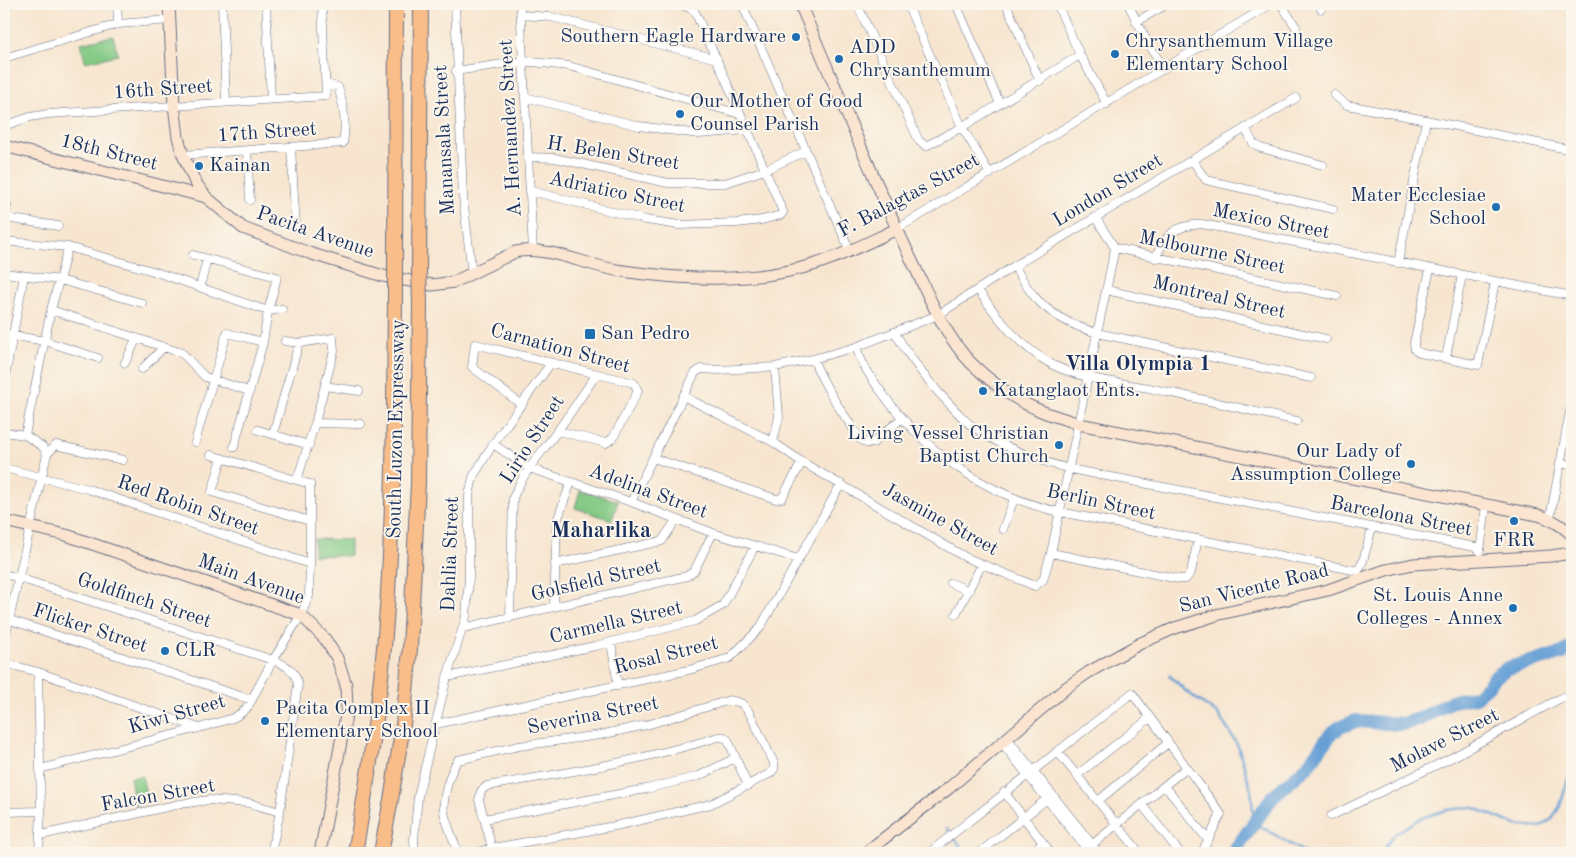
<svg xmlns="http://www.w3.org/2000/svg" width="1576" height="857" font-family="'Old Standard TT',serif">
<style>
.green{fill:#83c984;stroke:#4f7c71}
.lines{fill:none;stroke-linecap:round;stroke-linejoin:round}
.stream{stroke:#67a0d5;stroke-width:2.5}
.river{stroke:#67a0d5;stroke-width:14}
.street-casing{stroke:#686f86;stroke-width:9}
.secondary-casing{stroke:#686f86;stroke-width:13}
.highway-casing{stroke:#686f86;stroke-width:16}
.street{stroke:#fff;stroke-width:8}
.secondary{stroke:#fce5d0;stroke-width:11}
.highway{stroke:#f8bd89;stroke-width:14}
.highway-bridge-casing{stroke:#686f86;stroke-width:16;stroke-linecap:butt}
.highway-bridge{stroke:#f8bd89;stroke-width:14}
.poi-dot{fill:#1f6fb2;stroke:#fbf7ec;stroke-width:2}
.labels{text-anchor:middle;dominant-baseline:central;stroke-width:4;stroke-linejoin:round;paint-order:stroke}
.poi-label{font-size:20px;fill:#1b2f5e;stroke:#fbf7ec;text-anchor:start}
.street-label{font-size:20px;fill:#1b2f5e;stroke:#fbf7ec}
.neighbourhood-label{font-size:21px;font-weight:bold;fill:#1b2f5e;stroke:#fbf7ec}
.quarter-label{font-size:22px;font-weight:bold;fill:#1b2f5e;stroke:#fbf7ec}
</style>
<rect width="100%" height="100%" fill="#fbf7ec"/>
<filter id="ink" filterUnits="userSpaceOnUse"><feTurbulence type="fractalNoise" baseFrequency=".02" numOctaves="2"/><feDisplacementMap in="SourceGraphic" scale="10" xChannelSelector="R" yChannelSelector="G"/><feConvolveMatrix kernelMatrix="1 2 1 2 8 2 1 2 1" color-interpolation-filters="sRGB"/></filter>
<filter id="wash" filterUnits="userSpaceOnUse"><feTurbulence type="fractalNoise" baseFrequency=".0096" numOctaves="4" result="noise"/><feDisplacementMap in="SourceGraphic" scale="20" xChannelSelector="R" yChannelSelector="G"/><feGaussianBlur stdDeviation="1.12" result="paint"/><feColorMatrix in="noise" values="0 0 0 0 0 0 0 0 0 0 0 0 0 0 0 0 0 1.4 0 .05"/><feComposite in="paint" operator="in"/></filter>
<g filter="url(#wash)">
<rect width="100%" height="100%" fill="#f7e5cf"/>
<path class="green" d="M 113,36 L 118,55 L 85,62 L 81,43 Z
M 580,490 L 618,501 L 612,520 L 575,508 Z
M 314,539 L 350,540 L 350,556 L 314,555 Z
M 142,776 L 148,802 L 135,805 L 130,778 Z"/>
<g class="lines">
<path class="stream" d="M 1169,675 L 1188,693 L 1218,714 L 1238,746 L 1251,790 L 1254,822 L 1305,853
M 947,828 L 966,853
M 1382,853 L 1393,835 L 1421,818 L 1447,810 L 1472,807 L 1516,825 L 1540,827 L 1552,819 L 1560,806 L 1568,779 L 1572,771"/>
<path class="river" d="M 1233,853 L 1273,796 L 1306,768 L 1331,734 L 1340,727 L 1356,721 L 1402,724 L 1420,719 L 1452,701 L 1475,697 L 1488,686 L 1495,677 L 1508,668 L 1563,653 L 1572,647"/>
</g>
</g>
<g filter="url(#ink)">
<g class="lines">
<defs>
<path id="street" d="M 117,4 L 118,24
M 222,4 L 226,102
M 266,4 L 271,99
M 455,4 L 463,197 L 472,274
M 520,4 L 533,251
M 742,4 L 850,251
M 857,4 L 919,141 L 926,146 L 962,127 L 1080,55
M 907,4 L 962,127 L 990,174
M 956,4 L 1000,104
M 1006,4 L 1040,81
M 1057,4 L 1080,55 L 1107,104
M 1128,4 L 1147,41 L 1164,69
M 1281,4 L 1296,27
M 1318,4 L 1321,9
M 4,6 L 10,4
M 521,15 L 551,17 L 717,59
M 1136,22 L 1167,4
M 4,58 L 118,24 L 170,20
M 456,71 L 523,61 L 569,66 L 740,114
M 1334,95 L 1347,105 L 1426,120 L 1398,263
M 525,97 L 639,126 L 699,134 L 747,130
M 1426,120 L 1572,150
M 4,126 L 30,117 L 48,114 L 326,96 L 322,4
M 1245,128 L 1253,143 L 1261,148 L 1323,165
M 291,148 L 296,228
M 247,151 L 250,200
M 183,155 L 343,143 C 347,124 344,106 338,87 L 326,84
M 528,157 L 555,158 L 668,183 L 725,183 L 765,170 L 806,151
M 1192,160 L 1206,180 L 1333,209
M 531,191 L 646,220 L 679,225 L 737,223 L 762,220 L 781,215 L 783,212 C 754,144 725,76 694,10 L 680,4
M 4,206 L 7,206 L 5,218 L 58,226
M 1095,217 L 1115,248 L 1337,296
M 897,229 L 1271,4
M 4,241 L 68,247 L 153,271 L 268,311 L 282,309
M 193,255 L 277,277 L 268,311 L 263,342 L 234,447
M 1155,258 C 1168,233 1173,226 1202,224 L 1572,296
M 1014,266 C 1021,276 1026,287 1034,296 C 1050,315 1073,326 1097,333 L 1311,378
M 1430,269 L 1414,343 L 1415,350 L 1420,353 L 1478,365 L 1495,282
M 4,273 L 60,280 L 142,303
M 200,287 L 207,259
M 978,290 C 999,320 1020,347 1053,365 C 1081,379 1117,382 1149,388 C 1198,398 1248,410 1297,421
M 1106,290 L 1326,339
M 51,310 L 182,353 L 205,377 L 249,391
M 895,333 C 912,362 932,387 956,411 C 961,416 966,422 972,426 C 1002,447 1035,460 1070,469 L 1480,548
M 4,334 L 45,341 L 98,358
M 285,341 L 299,343 L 333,338 L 334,351 L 315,423 L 297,480
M 856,347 C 863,368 876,385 889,402 C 933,458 991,497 1060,512 L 1358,571 L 1363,561 L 1372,528
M 1446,358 L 1462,275
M 813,359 C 825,388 843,414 861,440 L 866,443 L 873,443 L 902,418
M 125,363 L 137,338
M 142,369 L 164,347
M 4,382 L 24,276
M 325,386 L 359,391
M 683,396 L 773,442 L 802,462 L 965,557 L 1035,586 L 1043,580 L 1051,553 L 1115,248
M 522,405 L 472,367 L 475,344 L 634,383 L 638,391 L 613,438 L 606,443 L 558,431
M 315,423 L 361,424
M 258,430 L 309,445
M 4,432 L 25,435
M 273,434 L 299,343
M 195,442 L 227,333 L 263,342
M 773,442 L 779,417 L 775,367
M 493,444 L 529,468 L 631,502 L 713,533 L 798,559
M 47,454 L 43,447 L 25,435 L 51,310 L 68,247
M 222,458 L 212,492 L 310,521
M 653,458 L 776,499 L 782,498 L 802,462
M 1560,463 L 1572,465
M 4,468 L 88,489 L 310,564
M 631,502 L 695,373 L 701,369 L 718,370 L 775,367 L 813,359 L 856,347 L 938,315 L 1014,266 L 1296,98
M 1550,518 L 1572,401
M 1003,529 L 1014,499
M 1480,551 L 1486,506
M 1051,553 L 1179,579 L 1186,579 L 1191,572 L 1198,539
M 555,564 L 662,541 L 676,520
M 4,574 L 19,578 L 273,660 C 286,665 295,670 298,684 L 280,812 L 271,853
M 951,583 L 969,591
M 554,606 L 557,521 L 571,482
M 956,614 L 982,564
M 4,618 L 252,700
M 510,618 L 513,498 C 523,473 540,454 556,433 C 570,414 583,394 596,375
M 463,628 L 687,576 L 694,571 L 713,533
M 4,642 L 47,454 L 56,445 L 123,460
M 611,642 L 618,686
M 4,663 L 38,672 L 199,728
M 38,672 L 41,811 L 39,853
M 447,677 L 595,646 L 695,621 L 723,605 L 755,546
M 436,724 L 689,670 L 730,658 L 760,628 L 841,484
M 1007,738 L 1099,853
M 1002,743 L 1090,853
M 1057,751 L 1140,853
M 40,769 L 199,728 L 233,718 L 240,714 L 247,708 L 273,660 L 301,615 L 309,596 L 310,564 L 310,484 L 211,455
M 1077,775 L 1150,718
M 1165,786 L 1208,840
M 1004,792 L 1051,853
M 1098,801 L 1168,743
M 1142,805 L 1180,853
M 4,812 L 41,811
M 1331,816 L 1451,758 L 1559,699 L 1572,693
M 484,819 L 646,789 L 699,776 L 735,758
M 41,835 L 180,804 L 209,800 L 249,803 L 280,812
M 493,852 L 479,800 L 481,791 L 487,786 C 565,773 642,761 718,737 L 724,737 L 728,740 L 748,786
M 415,853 L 414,839 L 418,796 L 447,677 L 466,617 L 469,577 L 469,496 L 473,477 L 493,444 L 551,363
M 458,853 C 454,840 447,826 444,812 C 442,799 450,771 458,760 L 519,746 L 600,735 L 650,724 L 730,700 L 741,703 L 749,712 L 774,763 L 774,769 L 771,773 L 711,804 L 615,826 L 492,848 L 474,853
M 932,853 L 930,852 L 1132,693 L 1221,814 L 1203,850 L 1199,853
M 979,853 L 1047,799
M 1030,853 L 1043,843
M 1082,853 L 1186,768"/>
<path id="secondary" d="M 169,4 L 174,105 L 178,137 L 183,155 L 195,182 L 206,197 L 243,228 L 309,253 L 383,276 L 432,285 L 454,282 L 515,252 C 546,245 585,265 616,270 C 682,280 752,284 816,264 C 844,255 871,241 897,229
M 800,4 C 837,90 872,177 912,261 C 929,296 944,335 971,363 C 991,382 1014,400 1039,410 C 1052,416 1066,419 1079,424 L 1538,515 C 1552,519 1562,525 1572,535
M 4,146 L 206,197
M 4,521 L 66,535 L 301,615 L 325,639 L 337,658 L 346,685 L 347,710 L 320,853
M 865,853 L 949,788 L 1067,687 L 1089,672 L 1141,643 L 1175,628 L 1220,614 L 1328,590 L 1386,570 L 1413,564 L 1551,556 L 1572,553"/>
<path id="highway" d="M 395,261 L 396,4
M 419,271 L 421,4
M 355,853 C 367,785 378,716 384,647 C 394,531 394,414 395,297
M 381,853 L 392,794 L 403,725 L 410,649 L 418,483 L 420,304"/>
</defs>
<use href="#street" class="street-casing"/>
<use href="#secondary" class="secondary-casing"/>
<use href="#highway" class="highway-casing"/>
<use href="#street" class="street"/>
<use href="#secondary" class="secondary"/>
<use href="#highway" class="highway"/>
<defs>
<path id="highway-bridge" d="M 395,261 L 395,297
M 419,271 L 420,304"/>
</defs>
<use href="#highway-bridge" class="highway-bridge-casing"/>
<use href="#highway-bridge" class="highway-bridge"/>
</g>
</g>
<g class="poi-dot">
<circle cx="796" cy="37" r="5"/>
<circle cx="1115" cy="54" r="5"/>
<circle cx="839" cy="59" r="5"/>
<circle cx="680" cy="114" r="5"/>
<circle cx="199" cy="166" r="5"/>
<circle cx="1496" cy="207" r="5"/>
<rect x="584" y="328" width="12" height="12" rx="2.5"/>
<circle cx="983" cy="391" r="5"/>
<circle cx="1059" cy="445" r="5"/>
<circle cx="1411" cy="464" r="5"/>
<circle cx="1514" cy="521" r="5"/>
<circle cx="1513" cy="608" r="5"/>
<circle cx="165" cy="651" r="5"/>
<circle cx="265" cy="721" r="5"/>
</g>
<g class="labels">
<g class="poi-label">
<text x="786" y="37" text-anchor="end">Southern Eagle Hardware</text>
<text x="1125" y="42">Chrysanthemum Village<tspan x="1125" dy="23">Elementary School</tspan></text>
<text x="849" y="48">ADD<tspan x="849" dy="23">Chrysanthemum</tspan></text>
<text x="690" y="102">Our Mother of Good<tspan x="690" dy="23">Counsel Parish</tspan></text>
<text x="209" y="166">Kainan</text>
<text x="1486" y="196" text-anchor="end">Mater Ecclesiae<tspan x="1486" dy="23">School</tspan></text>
<text x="601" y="334">San Pedro</text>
<text x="993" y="391">Katanglaot Ents.</text>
<text x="1049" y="434" text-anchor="end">Living Vessel Christian<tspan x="1049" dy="23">Baptist Church</tspan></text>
<text x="1401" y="452" text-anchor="end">Our Lady of<tspan x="1401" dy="23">Assumption College</tspan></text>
<text x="1514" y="541" text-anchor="middle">FRR</text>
<text x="1503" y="596" text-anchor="end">St. Louis Anne<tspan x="1503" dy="23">Colleges - Annex</tspan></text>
<text x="175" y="651">CLR</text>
<text x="275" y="709">Pacita Complex II<tspan x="275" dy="23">Elementary School</tspan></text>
</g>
<g class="street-label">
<text transform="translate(163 90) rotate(-4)">16th Street</text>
<text transform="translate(511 128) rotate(-93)">A. Hernandez Street</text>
<text transform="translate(267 133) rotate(-4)">17th Street</text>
<text transform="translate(445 140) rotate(-93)">Manansala Street</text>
<text transform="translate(109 153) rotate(14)">18th Street</text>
<text transform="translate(613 154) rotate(9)">H. Belen Street</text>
<text transform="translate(1108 191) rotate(-31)">London Street</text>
<text transform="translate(617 193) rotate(12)">Adriatico Street</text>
<text transform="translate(909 196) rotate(-28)">F. Balagtas Street</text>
<text transform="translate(1271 222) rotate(11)">Mexico Street</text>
<text transform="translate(315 233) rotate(19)">Pacita Avenue</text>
<text transform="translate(1212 253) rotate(12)">Melbourne Street</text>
<text transform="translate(1219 298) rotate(13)">Montreal Street</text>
<text transform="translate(560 349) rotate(15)">Carnation Street</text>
<text transform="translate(397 429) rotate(-89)">South Luzon Expressway</text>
<text transform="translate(533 440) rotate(-57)">Lirio Street</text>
<text transform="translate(648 492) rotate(20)">Adelina Street</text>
<text transform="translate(1101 503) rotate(12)">Berlin Street</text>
<text transform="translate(188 506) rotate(19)">Red Robin Street</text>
<text transform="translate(1401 517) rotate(11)">Barcelona Street</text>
<text transform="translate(940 520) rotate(29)">Jasmine Street</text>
<text transform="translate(451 554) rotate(-88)">Dahlia Street</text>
<text transform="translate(251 580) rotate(20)">Main Avenue</text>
<text transform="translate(596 581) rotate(-13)">Golsfield Street</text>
<text transform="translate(1254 589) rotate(-14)">San Vicente Road</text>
<text transform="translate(144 601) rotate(18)">Goldfinch Street</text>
<text transform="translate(616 623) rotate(-13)">Carmella Street</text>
<text transform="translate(90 629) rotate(18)">Flicker Street</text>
<text transform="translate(666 656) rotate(-14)">Rosal Street</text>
<text transform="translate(177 715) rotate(-16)">Kiwi Street</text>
<text transform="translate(593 716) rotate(-11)">Severina Street</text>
<text transform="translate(1445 741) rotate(-27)">Molave Street</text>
<text transform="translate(158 796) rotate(-10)">Falcon Street</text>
</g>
<g class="neighbourhood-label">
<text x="1138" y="364">Villa Olympia 1</text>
</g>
<g class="quarter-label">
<text x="601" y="531">Maharlika</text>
</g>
</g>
<rect width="1576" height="857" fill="none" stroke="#fbf7ec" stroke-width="20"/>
</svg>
